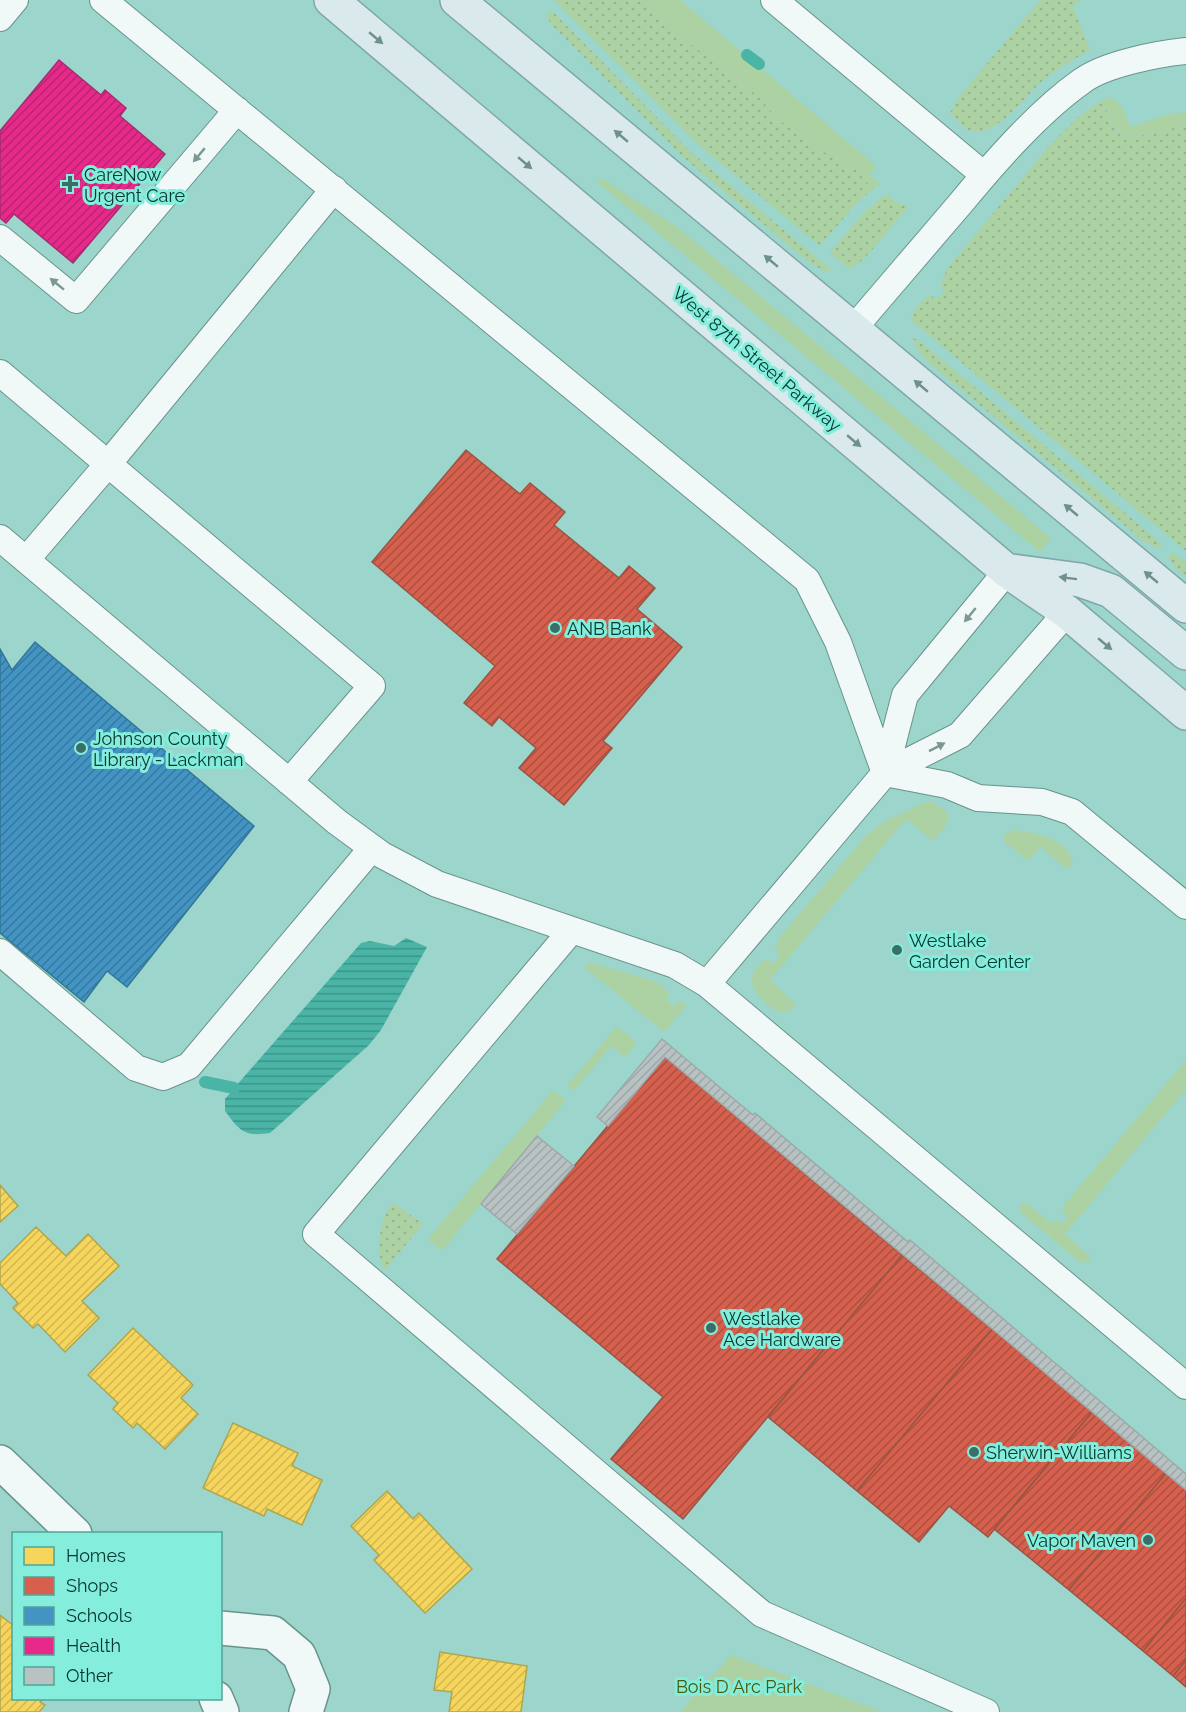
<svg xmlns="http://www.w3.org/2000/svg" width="1186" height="1712" font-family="Raleway,sans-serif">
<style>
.grass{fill:url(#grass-dots)}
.green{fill:#acd2a4}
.water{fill:url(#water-rules)}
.homes{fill:url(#homes-hatch);stroke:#aea64f;stroke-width:1.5}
.shops{fill:url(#shops-hatch);stroke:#985444;stroke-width:1.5}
.schools{fill:url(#schools-hatch);stroke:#317797;stroke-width:1.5}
.health{fill:url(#health-hatch);stroke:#a42d6f;stroke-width:1.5}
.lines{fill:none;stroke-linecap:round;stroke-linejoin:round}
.stream{stroke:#4ab5a6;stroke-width:12}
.building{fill:url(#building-hatch);stroke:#9ea9a9;stroke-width:1.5}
.lane-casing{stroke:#69938d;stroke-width:28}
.street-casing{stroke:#69938d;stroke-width:36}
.primary-casing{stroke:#7fa7aa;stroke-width:36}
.lane{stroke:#f0f9f7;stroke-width:26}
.street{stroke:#f0f9f7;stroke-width:33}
.primary{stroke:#dae9ec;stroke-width:33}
.oneway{fill:#70908e}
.oneway2{fill:#7b9894}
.poi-dot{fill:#3a6e67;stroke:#84eddb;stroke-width:2}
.labels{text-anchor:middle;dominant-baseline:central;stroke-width:6;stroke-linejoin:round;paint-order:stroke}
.poi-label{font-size:18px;fill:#063730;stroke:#84eddb;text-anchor:start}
.street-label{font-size:18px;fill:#063730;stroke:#84eddb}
.park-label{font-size:18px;fill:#4b5b0e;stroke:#84eddb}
</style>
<defs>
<pattern id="grass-dots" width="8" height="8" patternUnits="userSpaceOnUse" patternTransform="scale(1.5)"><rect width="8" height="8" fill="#acd2a4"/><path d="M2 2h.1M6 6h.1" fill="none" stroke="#92b58e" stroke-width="1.8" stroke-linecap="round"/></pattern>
<pattern id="water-rules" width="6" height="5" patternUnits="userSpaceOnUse" patternTransform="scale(1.5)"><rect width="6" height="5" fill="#4ab5a6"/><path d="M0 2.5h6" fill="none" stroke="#3c9488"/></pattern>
<pattern id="homes-hatch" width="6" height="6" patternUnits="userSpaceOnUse" patternTransform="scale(1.5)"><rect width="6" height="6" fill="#f6d55c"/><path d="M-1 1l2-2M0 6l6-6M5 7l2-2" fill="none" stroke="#d1b750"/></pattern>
<pattern id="shops-hatch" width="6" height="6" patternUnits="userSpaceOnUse" patternTransform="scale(1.5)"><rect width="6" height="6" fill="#d6604d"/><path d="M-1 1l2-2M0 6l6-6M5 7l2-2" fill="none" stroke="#ac5040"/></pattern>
<pattern id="schools-hatch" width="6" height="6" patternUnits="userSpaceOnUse" patternTransform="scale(1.5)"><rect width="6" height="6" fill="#4393c3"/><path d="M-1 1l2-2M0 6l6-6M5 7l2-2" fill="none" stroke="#36799f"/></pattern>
<pattern id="health-hatch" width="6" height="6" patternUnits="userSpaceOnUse" patternTransform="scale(1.5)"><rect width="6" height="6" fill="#e7298a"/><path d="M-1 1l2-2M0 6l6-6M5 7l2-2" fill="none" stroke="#b92471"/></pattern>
<pattern id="building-hatch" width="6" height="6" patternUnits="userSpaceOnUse" patternTransform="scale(1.5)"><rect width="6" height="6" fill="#b8c2c2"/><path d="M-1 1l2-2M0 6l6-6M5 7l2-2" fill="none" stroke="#9da7a7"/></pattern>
</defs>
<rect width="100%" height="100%" fill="#9cd5cc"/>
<path class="grass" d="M 554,0 L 641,0 L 709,59 L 758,96 L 777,118 L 813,146 L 855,169 L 873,189 L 855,205 L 822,243 L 819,245 L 701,147 Z
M 1040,0 L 1080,0 L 1073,6 L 1090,50 C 1075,58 1061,67 1047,77 C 1028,91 1000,134 975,132 C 965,132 957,119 950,113 L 958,98 Z
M 551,10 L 693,154 L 834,272 L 825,271 L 810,263 L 684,158 L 551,24 L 546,16 Z
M 1101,101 L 1120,135 L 1128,139 L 1186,125 L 1186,551 L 911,320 C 914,308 920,301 931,295 L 936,300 L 945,291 L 940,286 L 947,269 L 1048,147 L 1080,115 Z
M 886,194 L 897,203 L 909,206 L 865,258 L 850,269 L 830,253 L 864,212 Z
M 911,337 L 921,342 L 1162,544 L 1158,549 L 1142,540 L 929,363 L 918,351 Z
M 1173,552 L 1186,563 L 1186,577 L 1175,568 L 1168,557 Z
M 394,1203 L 423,1224 L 385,1270 C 374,1257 380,1213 394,1203 Z"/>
<path class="green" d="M 641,0 L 680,0 L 868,159 L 876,167 L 870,174 L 880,184 L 873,189 L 855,169 L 813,146 L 777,118 L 758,96 L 709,59 Z
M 1108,98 C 1123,100 1125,115 1131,127 L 1165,115 L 1186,112 L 1186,125 L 1124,139 L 1101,101 Z
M 601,178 L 677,227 L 1051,538 L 1040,552 L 597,182 Z
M 928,801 C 937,804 944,808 949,816 L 947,824 L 933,841 L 906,819 L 770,980 L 796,1004 L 788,1012 C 778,1013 774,1009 766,1003 C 748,987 746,973 767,959 L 773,964 L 780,955 L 775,950 L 780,937 L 864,838 L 885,821 Z
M 1013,830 C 1033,832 1072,839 1073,864 L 1066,869 L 1041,847 L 1028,861 L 1004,841 L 1004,835 Z
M 589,962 L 651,980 L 660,984 L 670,994 L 666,1000 L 674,1006 L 679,1001 L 688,1004 L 664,1032 L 584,967 Z
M 617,1026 L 637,1043 L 625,1057 L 611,1046 L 574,1091 L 567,1086 Z
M 1186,1060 L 1186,1089 L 1065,1234 L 1090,1256 L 1090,1261 L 1081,1263 L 1020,1212 L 1019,1207 L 1023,1203 L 1027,1203 L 1051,1223 L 1057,1220 L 1062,1224 L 1068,1216 L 1062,1212 L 1064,1205 Z
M 553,1090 L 566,1100 L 442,1251 L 428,1239 Z
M 731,1655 L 882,1712 L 680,1712 Z"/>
<path class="water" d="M 406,938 L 427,947 L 381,1030 L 369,1045 L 270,1133 C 244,1137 240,1131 225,1111 L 225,1099 L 242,1079 L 361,943 L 370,941 L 394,946 Z"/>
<path class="homes" d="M 0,1185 L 18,1206 L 0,1222 Z
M 36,1227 L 66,1256 L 88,1234 L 119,1266 L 82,1301 L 99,1318 L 65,1352 L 38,1324 L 33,1328 L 13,1308 L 18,1303 L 0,1284 L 0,1263 Z
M 133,1328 L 193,1385 L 181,1398 L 198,1414 L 165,1449 L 137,1423 L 133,1428 L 113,1409 L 118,1403 L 88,1375 Z
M 233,1423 L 298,1453 L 292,1466 L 322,1480 L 302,1525 L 267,1509 L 264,1516 L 203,1488 Z
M 387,1491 L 413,1519 L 419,1513 L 472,1569 L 425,1613 L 374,1560 L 379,1555 L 351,1526 Z
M 0,1615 L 14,1626 L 14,1698 L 43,1698 L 40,1702 L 45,1705 L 39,1712 L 0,1712 Z
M 440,1652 L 527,1666 L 521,1712 L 449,1712 L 452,1692 L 434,1690 Z"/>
<path class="shops" d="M 466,450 L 520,494 L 530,483 L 565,512 L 554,525 L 619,578 L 629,566 L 655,588 L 637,609 L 682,647 L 603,741 L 612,748 L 564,805 L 519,768 L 536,748 L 499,717 L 492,726 L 464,703 L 495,666 L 372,562 Z
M 665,1057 L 902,1255 L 683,1519 L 611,1459 L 663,1397 L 497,1259 Z
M 902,1255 L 992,1329 L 857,1491 L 768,1417 Z
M 992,1329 L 1092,1412 L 988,1537 L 949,1506 L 919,1542 L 857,1491 Z
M 1092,1412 L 1166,1473 L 1069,1590 L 994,1529 Z
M 1166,1473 L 1186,1490 L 1186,1598 L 1143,1651 L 1069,1590 Z
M 1186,1598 L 1186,1660 L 1173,1676 L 1143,1651 Z
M 1186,1660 L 1186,1687 L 1173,1676 Z"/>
<path class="schools" d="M 35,642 L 254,826 L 127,987 L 107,971 L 84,1002 L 0,933 L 0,649 L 12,670 Z"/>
<path class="health" d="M 59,60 L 101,95 L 105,90 L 126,108 L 120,116 L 165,154 L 73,263 L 14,214 L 6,223 L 0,218 L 0,131 Z"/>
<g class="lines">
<path class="stream" d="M 747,55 L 759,64
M 205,1082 L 234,1088"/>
</g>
<path class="building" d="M 662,1039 L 753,1115 L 755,1113 L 908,1242 L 910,1240 L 1186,1474 L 1186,1490 L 665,1057 L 608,1126 L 597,1117 Z
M 537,1136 L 574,1166 L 517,1234 L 481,1204 Z"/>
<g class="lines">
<defs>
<path id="lane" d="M 103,0 L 807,580 L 838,642 L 885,773
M 774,0 L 984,175
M 0,18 L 15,0
M 0,238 L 76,300 L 237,110
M 853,329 C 889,287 924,246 960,204 C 994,163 1038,112 1082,81 C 1105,64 1157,54 1186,51
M 0,373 L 108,464 L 334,189
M 0,538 L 337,822 L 382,855 L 437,884 L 675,965 L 707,984 L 1186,1386
M 26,560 L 108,464 L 372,686 L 289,782
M 885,773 L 947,785 L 978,798 L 1042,802 L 1072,812 L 1186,906
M 885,773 L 905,695 L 1007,571
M 571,931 L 316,1234 L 762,1614 L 986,1712
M 0,952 L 136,1068 L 163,1077 L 189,1066 L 372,848
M 707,984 L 885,773 L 960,735 L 1067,612"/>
<path id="street" d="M 0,1462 L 75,1534
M 220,1628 L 273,1633 L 299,1655 L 313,1689 L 306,1712
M 216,1698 L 222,1712"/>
<path id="primary" d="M 331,0 L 1007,571 L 1067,612 L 1186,713
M 457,0 L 1186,606
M 1012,571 L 1080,580 L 1111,591 L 1186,653"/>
</defs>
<use href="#lane" class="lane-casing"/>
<use href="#street" class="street-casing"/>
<use href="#primary" class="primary-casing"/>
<use href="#lane" class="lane"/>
<use href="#street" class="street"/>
<use href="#primary" class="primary"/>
</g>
<defs><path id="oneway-solid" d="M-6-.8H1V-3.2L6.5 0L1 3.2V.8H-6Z" transform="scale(1.5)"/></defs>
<g class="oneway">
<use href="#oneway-solid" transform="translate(376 38) rotate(40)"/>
<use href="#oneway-solid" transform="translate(621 136) rotate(-140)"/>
<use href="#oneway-solid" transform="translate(525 163) rotate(40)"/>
<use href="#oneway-solid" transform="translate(771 261) rotate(-140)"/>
<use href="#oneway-solid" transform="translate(921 386) rotate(-140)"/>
<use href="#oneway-solid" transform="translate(854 441) rotate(40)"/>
<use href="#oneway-solid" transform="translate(1071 510) rotate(-140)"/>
<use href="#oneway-solid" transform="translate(1151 577) rotate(-140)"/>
<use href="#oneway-solid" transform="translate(1068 578) rotate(-173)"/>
<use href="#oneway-solid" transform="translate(1105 644) rotate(40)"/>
</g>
<g class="oneway2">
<use href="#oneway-solid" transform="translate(199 155) rotate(130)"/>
<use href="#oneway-solid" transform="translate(57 284) rotate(-141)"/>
<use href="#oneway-solid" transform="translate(970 615) rotate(129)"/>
<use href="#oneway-solid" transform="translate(937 747) rotate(-27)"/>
</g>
<g class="poi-dot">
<path d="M67 175h6v6h6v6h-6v6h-6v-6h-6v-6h6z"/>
<circle cx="555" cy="628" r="6"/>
<circle cx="81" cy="748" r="6"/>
<circle cx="897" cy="950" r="6"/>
<circle cx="711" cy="1328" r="6"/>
<circle cx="974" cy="1452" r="6"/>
<circle cx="1148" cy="1540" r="6"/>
</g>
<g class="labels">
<g class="poi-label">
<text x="84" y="174">CareNow<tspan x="84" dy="21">Urgent Care</tspan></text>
<text x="567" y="628">ANB Bank</text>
<text x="93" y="738">Johnson County<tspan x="93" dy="21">Library - Lackman</tspan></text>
<text x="909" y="940">Westlake<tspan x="909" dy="21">Garden Center</tspan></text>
<text x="723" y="1318">Westlake<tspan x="723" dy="21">Ace Hardware</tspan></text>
<text x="986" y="1452">Sherwin-Williams</text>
<text x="1136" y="1540" text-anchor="end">Vapor Maven</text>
</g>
<g class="street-label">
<text transform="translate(757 359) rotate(40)">West 87th Street Parkway</text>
</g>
<g class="park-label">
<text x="739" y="1686">Bois D Arc Park</text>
</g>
</g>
<rect x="12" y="1532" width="210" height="168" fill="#84eddb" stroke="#52a497" stroke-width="1.5"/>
<rect x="24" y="1547" width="30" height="18" fill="#f6d55c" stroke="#52a497" stroke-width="1.5"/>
<text x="66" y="1562" font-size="18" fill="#063730">Homes</text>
<rect x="24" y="1577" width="30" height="18" fill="#d6604d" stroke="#52a497" stroke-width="1.5"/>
<text x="66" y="1592" font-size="18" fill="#063730">Shops</text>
<rect x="24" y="1607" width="30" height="18" fill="#4393c3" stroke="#52a497" stroke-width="1.5"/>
<text x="66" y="1622" font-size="18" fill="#063730">Schools</text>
<rect x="24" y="1637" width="30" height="18" fill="#e7298a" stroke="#52a497" stroke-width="1.5"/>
<text x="66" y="1652" font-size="18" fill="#063730">Health</text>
<rect x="24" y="1667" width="30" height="18" fill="#b8c2c2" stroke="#52a497" stroke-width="1.5"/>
<text x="66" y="1682" font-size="18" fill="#063730">Other</text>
</svg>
